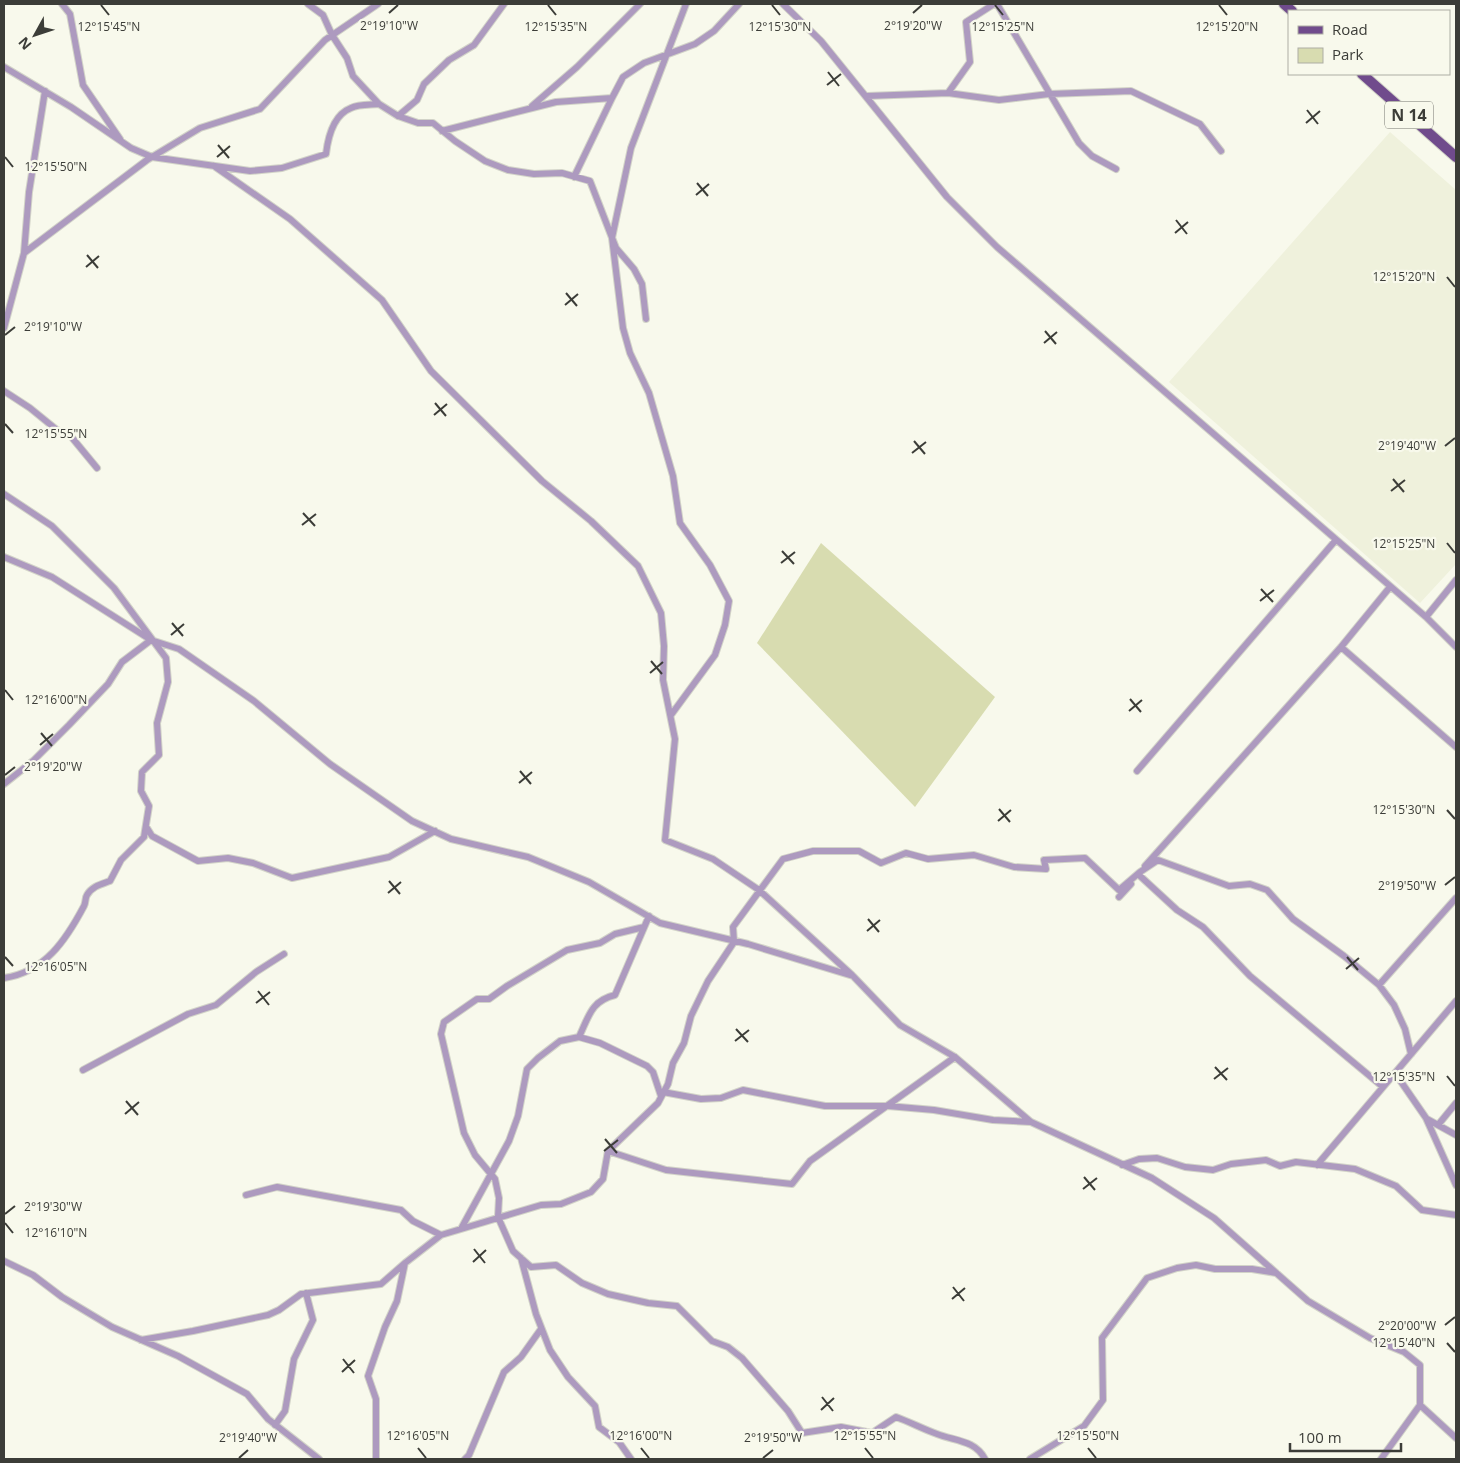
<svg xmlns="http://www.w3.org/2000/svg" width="1460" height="1463" font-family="'Open Sans',sans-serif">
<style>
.built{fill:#eff1dc}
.green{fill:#d8dcb0}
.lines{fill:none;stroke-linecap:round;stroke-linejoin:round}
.street-casing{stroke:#d2d3c8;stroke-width:8}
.primary-casing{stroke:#d2d3c8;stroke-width:12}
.street{stroke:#ad9abf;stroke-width:6}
.primary{stroke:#704b8c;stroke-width:10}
.ticks{fill:none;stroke:#3c3d38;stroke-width:2}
.labels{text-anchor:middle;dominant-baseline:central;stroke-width:4.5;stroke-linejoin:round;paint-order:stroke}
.shield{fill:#f8f9ec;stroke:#74756e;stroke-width:1}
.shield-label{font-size:16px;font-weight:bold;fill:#3c3d38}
.ticks-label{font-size:12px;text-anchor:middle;fill:#3c3d38;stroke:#f8f9ec;stroke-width:4.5;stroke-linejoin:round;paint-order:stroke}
</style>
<rect width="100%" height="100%" fill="#f8f9ec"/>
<path class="built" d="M 1390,132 L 1456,190 L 1456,564 L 1420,603 L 1169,382 Z"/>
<path class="green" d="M 821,543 L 995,697 L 915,807 L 757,643 Z"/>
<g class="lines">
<defs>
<path id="street" d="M 62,4 L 70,14 L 83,85 L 120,139
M 308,4 L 323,15 L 332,35 L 347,58 L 353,76 L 379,104 L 398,116 L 418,123 L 433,123 L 455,141 L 485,161 L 508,170 L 534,174 L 562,173 L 590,181 L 616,248 L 634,269 L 642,284 L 646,319
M 783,4 L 821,41 L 947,197 L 997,247 L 1426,617 L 1456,580
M 997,4 L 1079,143 L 1092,156 L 1116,169
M 4,67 L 71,107 L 131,148 L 152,157 L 250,171 L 282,168 L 326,154 C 328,137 333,115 351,108 C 359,104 371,105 379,104
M 948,93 L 970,62 L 966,22 L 994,4
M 867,96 L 948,93 L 999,100 L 1049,94 L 1131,91 L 1200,124 L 1221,151
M 532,106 L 577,67 L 640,4
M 398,116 L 417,100 L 424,84 L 449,60 L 474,45 L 504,4
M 442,131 L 556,102 L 612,98 L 623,77 L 644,63 L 695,44 L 714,31 L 739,4
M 214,166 L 290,219 L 382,300 L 431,371 L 542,481 L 591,521 L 638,566 L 661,613 L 664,646 L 663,680 L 675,739 L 665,840 L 713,859 L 759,890 L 852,975
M 574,177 L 612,98
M 24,253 L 29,192 L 45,91
M 4,328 L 24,253 L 147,160 L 200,128 L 260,109 L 325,40 L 378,4
M 4,391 L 30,408 L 57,430 L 69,434 L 97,468
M 4,494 L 52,526 L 114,588 L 166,658 L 168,682 L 157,723 L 159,755 L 142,772 L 141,791 L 149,806 L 144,837 L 121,860 L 110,881 C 102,884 92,886 87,895 C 85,898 86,902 84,906 C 66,940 45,972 4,978
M 4,557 L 52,577 L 151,640 L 179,649 L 254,701 L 330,764 L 412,821 L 451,839 L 528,857 L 589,882 L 660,923 L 748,944 L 853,976 L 900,1025 L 955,1057 L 1031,1122 L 1152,1178 L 1214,1218 L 1308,1301 L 1370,1338 L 1404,1352 L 1420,1365 L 1420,1405 L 1456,1438
M 1426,617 L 1456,647
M 1341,647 L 1456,747
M 671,715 L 715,655 L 725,625 L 729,601 L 710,565 L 680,523 L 673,476 L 649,393 L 630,353 L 623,328 L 612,238 L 631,148 L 686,4
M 1137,771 L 1335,541
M 4,784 L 33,761 L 69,725 L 108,684 L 122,662 L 151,640
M 147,828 L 152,836 L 198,861 L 228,858 L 253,863 L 292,878 L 389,857 L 435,831
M 1145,866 L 1341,647 L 1390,587
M 1139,875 L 1177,910 L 1203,927 L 1250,976 L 1383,1087
M 1119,897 L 1131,884
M 644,927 L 615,934 L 600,943 L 567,950 L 507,986 L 489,999 L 477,999 L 444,1022 L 441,1034 L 464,1133 L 475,1155 L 495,1179 L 499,1198 L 498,1217 L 513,1251 L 531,1267 L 556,1265 L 582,1283 L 608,1294 L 648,1303 L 677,1306 L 712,1341 L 728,1347 L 742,1358 L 788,1411 L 802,1433 L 841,1427 L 872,1433 L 896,1417 C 910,1422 923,1429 937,1434 C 955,1441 975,1440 985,1459
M 1379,985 L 1456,898
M 579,1037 C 589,1016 591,1001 615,995 L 649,916
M 83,1070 L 188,1014 L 216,1005 L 256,972 L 284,954
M 1395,1073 L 1426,1118 L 1456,1185
M 663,1092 L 701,1099 L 721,1098 L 743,1090 L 825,1106 L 888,1106 L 934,1110 L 993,1120 L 1031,1122
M 1427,1119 L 1456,1135
M 1438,1125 L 1456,1103
M 608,1151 L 666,1170 L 792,1184 L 810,1161 L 955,1057
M 1122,1165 L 1139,1159 L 1157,1158 L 1185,1167 L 1213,1170 L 1231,1164 L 1266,1160 L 1280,1166 L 1296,1162 L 1355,1169 L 1396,1186 L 1422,1210 L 1456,1215
M 1317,1165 L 1456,1001
M 246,1195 L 277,1187 L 401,1210 L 413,1221 L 441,1235
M 462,1227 L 509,1141 L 518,1116 L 527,1069 L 538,1058 L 560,1041 L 579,1037 L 600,1043 L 647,1066 L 653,1072 L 661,1096
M 521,1258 L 536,1314 L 550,1350 L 568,1377 L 595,1406 L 599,1427 L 619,1442 L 631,1459
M 4,1261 L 33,1275 L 62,1297 L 112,1327 L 178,1356 L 247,1394 L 268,1419 L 319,1459
M 141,1340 L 193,1331 L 268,1315 L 279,1310 L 301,1294 L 381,1284 L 405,1263
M 275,1425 L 285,1411 L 294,1359 L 313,1320 L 306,1293
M 376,1459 L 376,1399 L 368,1376 L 385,1327 L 397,1301 L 405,1263 L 441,1235 L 541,1205 L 561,1204 L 591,1192 L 603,1179 L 608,1151 L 658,1103 L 668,1084 L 673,1063 L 684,1043 L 691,1016 L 708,981 L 734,942 L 733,927 L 783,859 L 813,851 L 859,851 L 881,863 L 906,853 L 928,859 L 974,855 L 1014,867 L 1046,869 L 1044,860 L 1085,858 L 1119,890 L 1140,872 L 1158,860 L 1229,886 L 1250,884 L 1267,890 L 1293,919 L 1344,956 L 1379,985 L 1394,1005 L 1405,1029 L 1411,1054
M 465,1459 L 469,1455 L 504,1372 L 521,1357 L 541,1329
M 1030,1459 L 1084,1426 L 1103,1400 L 1102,1338 L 1147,1278 L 1177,1268 L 1196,1265 L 1215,1269 L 1252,1269 L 1276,1273
M 1381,1459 L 1420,1405"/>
<path id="primary" d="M 1284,4 L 1292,11
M 1362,74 L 1456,157"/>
</defs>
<use href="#street" class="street-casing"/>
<use href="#primary" class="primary-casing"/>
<use href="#street" class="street"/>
<use href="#primary" class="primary"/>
</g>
<path class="ticks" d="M 101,5 L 109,15M 548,5 L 556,15M 772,5 L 780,15M 995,5 L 1003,15M 1219,5 L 1227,15M 389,13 L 398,5M 913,13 L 922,5M 828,72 L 839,86M 827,85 L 841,74M 1307,110 L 1318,124M 1306,123 L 1320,111M 218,145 L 229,158M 5,157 L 13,167M 217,157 L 230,146M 697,183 L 708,196M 696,195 L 709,184M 1176,220 L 1187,234M 1175,233 L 1188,222M 87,255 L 98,268M 86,267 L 99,256M 1447,277 L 1455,287M 566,293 L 577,306M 565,305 L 578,294M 1045,331 L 1056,344M 5,335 L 15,327M 1044,343 L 1057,332M 435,403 L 446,416M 434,415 L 447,404M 5,424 L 13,433M 914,441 L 925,454M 1445,446 L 1455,438M 912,453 L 926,442M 1393,479 L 1404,492M 1391,491 L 1405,480M 303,513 L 315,526M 302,525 L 316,514M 1447,543 L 1455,553M 782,551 L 794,564M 781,563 L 795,552M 1261,589 L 1273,602M 1260,601 L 1274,590M 172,623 L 183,636M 171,635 L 184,624M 651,661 L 662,674M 650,673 L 663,662M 5,690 L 13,700M 1130,699 L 1141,712M 1129,711 L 1142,700M 41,733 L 52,746M 40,745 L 53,734M 520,771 L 531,784M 5,775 L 15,767M 519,783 L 532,772M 999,809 L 1010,822M 1447,810 L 1455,819M 998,821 L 1011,810M 389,881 L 400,894M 1445,885 L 1455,877M 388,893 L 401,882M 868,919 L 879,932M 867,931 L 880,920M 5,957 L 13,966M 1347,957 L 1358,970M 1346,969 L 1359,958M 258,991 L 269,1005M 256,1003 L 270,992M 736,1029 L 748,1042M 735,1041 L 749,1030M 1215,1067 L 1227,1080M 1447,1076 L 1455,1086M 1214,1079 L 1228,1068M 126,1101 L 138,1115M 125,1114 L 139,1102M 605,1139 L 617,1153M 604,1151 L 618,1140M 1084,1177 L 1095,1190M 1083,1189 L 1097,1178M 5,1214 L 15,1206M 5,1223 L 13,1233M 474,1249 L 485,1263M 473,1262 L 486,1250M 953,1287 L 964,1301M 952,1299 L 965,1288M 1445,1325 L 1455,1317M 1447,1343 L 1455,1352M 343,1359 L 354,1373M 342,1372 L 355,1360M 822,1397 L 833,1411M 821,1410 L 834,1398M 418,1448 L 426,1458M 641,1448 L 649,1458M 865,1448 L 873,1458M 1088,1448 L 1096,1458M 239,1458 L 248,1450M 763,1458 L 773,1450"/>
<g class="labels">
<rect class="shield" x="1385" y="101.5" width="48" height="27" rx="4"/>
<g class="shield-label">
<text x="1409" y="115">N 14</text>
</g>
</g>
<g class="ticks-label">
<text x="389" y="30">2°19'10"W</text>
<text x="913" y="30">2°19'20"W</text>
<text x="109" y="31">12°15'45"N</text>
<text x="556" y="31">12°15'35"N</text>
<text x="780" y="31">12°15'30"N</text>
<text x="1003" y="31">12°15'25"N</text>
<text x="1227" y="31">12°15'20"N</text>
<text x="56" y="171">12°15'50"N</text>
<text x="1404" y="281">12°15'20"N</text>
<text x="53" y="331">2°19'10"W</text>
<text x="56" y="438">12°15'55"N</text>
<text x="1407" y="450">2°19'40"W</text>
<text x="1404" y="548">12°15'25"N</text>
<text x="56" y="704">12°16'00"N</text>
<text x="53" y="771">2°19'20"W</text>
<text x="1404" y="814">12°15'30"N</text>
<text x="1407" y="890">2°19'50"W</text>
<text x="56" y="971">12°16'05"N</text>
<text x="1404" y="1081">12°15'35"N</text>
<text x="53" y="1211">2°19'30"W</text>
<text x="56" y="1237">12°16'10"N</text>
<text x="1407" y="1330">2°20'00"W</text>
<text x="1404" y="1347">12°15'40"N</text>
<text x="418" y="1440">12°16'05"N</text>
<text x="641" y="1440">12°16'00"N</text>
<text x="865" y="1440">12°15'55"N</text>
<text x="1088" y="1440">12°15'50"N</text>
<text x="248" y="1442">2°19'40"W</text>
<text x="773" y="1442">2°19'50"W</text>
</g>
<rect width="1460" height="1463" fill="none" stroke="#3c3d38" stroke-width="10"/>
<rect x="1288" y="10" width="162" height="65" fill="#f8f9ec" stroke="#adaea4"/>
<rect x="1298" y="26" width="25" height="8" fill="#704b8c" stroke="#adaea4"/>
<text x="1332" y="35" font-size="15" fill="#3c3d38">Road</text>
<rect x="1298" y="48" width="25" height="15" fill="#d8dcb0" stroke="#adaea4"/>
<text x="1332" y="60" font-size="15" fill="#3c3d38">Park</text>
<g transform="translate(35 35) rotate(230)" stroke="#f8f9ec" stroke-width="4" paint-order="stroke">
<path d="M0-4L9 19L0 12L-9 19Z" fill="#3c3d38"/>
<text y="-8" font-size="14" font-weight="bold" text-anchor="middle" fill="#3c3d38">N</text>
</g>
<path d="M1290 1443v8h111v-8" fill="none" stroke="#3c3d38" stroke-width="2.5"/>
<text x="1298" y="1443" font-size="15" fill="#3c3d38" stroke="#f8f9ec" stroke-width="4" paint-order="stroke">100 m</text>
</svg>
